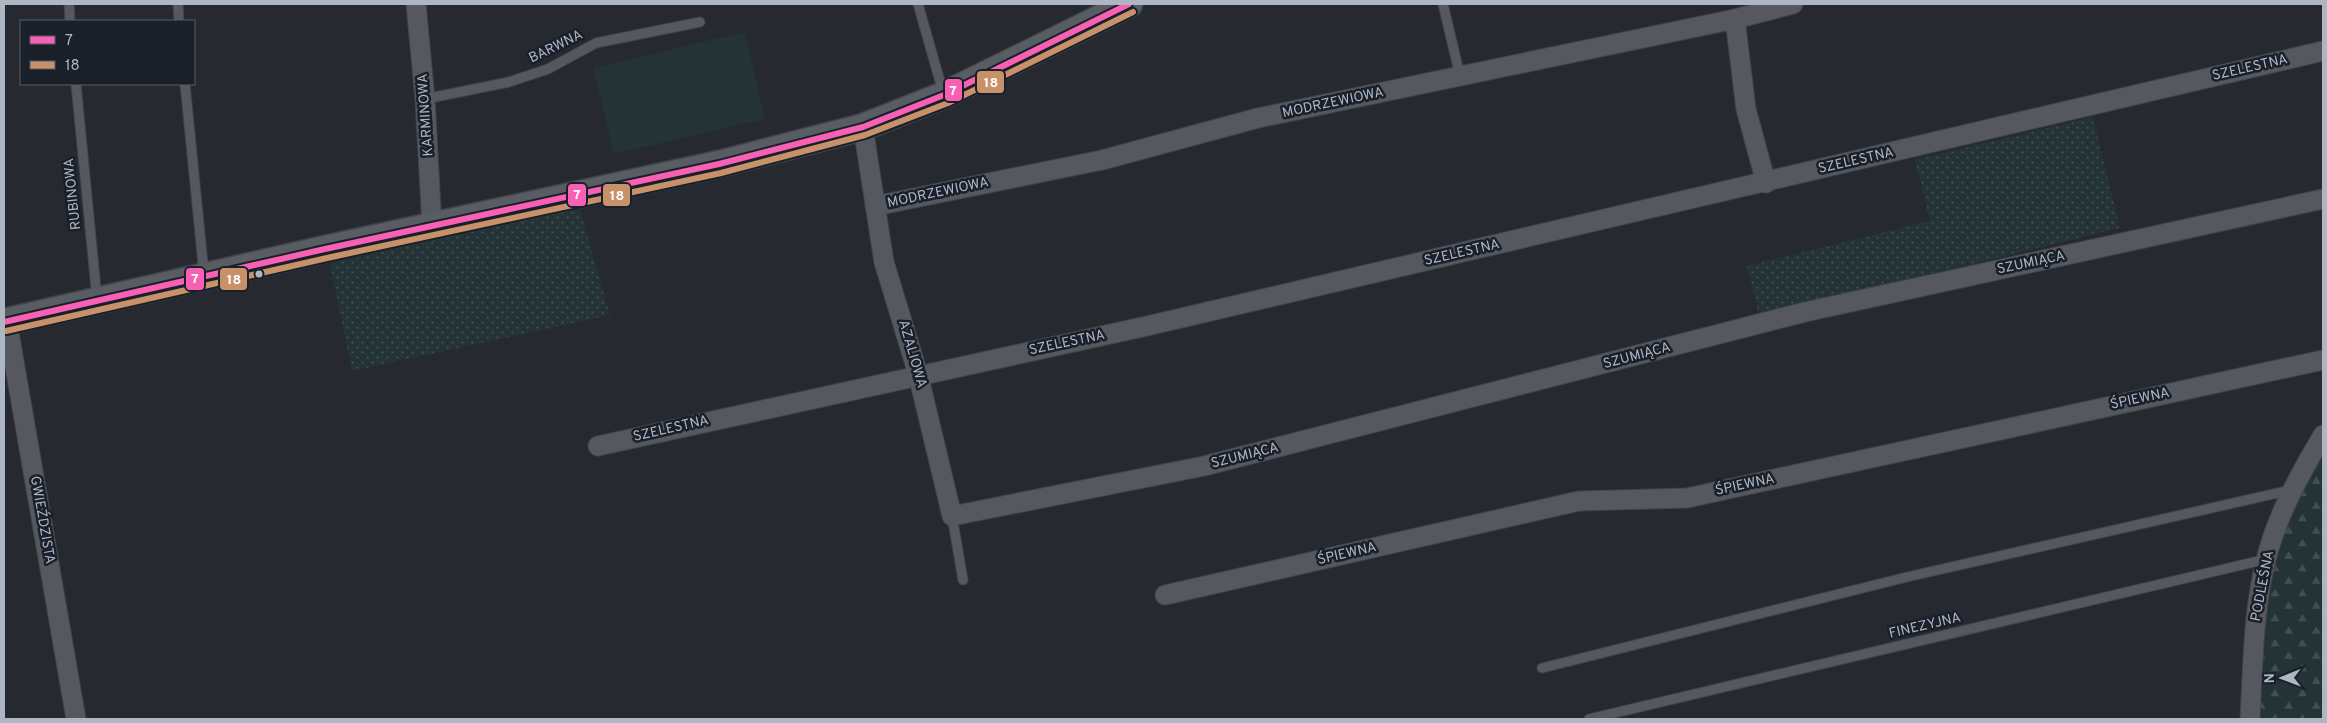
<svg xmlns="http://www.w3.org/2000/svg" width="2327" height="723" font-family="Overpass,sans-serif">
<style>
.grass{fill:url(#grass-dots)}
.forest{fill:url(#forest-firs)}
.pitch{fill:#243436}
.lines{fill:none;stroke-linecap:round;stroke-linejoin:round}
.lane-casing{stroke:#424449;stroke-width:11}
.street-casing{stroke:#424449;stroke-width:21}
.secondary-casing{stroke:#424449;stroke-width:29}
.lane{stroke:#55585f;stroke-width:9}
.street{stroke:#55585f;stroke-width:19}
.secondary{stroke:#585d64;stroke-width:26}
.bus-1-casing{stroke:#1a202a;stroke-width:10}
.bus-2-casing{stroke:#1a202a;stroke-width:10}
.bus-1{stroke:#f860b3;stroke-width:6}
.bus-2{stroke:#c7916a;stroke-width:6}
.bus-dot{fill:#aeb6c3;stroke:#1a202a;stroke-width:2}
.labels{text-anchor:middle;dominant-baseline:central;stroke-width:5;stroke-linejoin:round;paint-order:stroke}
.street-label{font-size:14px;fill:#aeb6c3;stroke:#1a202a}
.line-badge{stroke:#1a202a;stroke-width:2}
.badge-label{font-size:14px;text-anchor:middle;font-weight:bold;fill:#fff}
</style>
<defs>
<pattern id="grass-dots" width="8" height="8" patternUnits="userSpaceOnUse" patternTransform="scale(1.25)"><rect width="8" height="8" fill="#243436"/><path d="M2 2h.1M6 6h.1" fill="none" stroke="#414f51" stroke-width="1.8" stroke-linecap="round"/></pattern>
<pattern id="forest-firs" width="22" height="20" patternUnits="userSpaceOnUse" patternTransform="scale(1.25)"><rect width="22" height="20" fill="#243436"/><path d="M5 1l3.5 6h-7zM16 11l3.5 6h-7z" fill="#414f51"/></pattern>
</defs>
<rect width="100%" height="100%" fill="#262a30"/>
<path class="grass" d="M 2093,117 L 2120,228 L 1759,315 L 1747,266 L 1930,221 L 1915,160 Z
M 579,207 L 610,315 L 352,371 L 330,264 Z"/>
<path class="forest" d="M 2315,461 L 2323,462 L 2323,719 L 2257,719 C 2261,663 2262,607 2276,552 C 2283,520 2300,489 2315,461 Z"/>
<path class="pitch" d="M 745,32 L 765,119 L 614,154 L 593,68 Z"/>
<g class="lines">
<defs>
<path id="lane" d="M 69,4 L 70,21
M 178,4 L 179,21
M 918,4 L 943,92
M 1443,4 L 1460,76
M 76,84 L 97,299
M 185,84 L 204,274
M 425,99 L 509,82 L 548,69 L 596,43 L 700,22
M 952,516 L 963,580
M 1542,668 L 1907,577 L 2291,490
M 1589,719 L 2267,559"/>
<path id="street" d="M 416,4 L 425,99 L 432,227
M 1735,19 L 1746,109 L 1766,183
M 863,127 L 884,262 L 918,374 L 952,516 L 1204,466 L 1805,312 L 2323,199
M 875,206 L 1102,160 L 1258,118 L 1735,19 L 1793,4
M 7,321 L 76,719
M 598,446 L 1147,326 L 2323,51
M 1165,595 L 1579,501 L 1687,498 L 2323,360
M 2250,719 C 2253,664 2253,606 2268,552 C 2280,510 2301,472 2323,435"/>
<path id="secondary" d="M 4,322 L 325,249 L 719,164 L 863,127 L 944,95 L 1129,4"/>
</defs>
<use href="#lane" class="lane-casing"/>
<use href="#street" class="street-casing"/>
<use href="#secondary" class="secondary-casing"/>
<use href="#lane" class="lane"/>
<use href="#street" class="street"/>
<use href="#secondary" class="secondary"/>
<defs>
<path id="bus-1" d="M 4,322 L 325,249 L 719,164 L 863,127 L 944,95 L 1129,4"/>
<path id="bus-2" d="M 6,331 L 327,258 L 721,173 L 865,135 L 948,103 L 1133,12"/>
</defs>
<use href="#bus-1" class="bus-1-casing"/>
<use href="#bus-2" class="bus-2-casing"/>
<use href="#bus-1" class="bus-1"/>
<use href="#bus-2" class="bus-2"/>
</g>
<circle class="bus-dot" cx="259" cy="274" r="4.5"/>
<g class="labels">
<g class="street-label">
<text transform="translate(556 47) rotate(-26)">BARWNA</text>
<text transform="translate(2250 68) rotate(-13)">SZELESTNA</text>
<text transform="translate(1333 103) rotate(-12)">MODRZEWIOWA</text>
<text transform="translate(426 115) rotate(-94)">KARMINOWA</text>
<text transform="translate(1856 161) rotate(-13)">SZELESTNA</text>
<text transform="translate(938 193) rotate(-12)">MODRZEWIOWA</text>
<text transform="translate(73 194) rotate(-96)">RUBINOWA</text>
<text transform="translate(1462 253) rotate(-13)">SZELESTNA</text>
<text transform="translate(2031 263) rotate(-12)">SZUMIĄCA</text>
<text transform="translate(1067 343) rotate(-12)">SZELESTNA</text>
<text transform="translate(912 354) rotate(74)">AZALIOWA</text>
<text transform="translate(1637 356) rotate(-15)">SZUMIĄCA</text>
<text transform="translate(2140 399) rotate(-12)">ŚPIEWNA</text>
<text transform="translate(671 429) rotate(-13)">SZELESTNA</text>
<text transform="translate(1245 456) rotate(-14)">SZUMIĄCA</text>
<text transform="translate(1745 485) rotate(-12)">ŚPIEWNA</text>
<text transform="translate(42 520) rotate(80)">GWIEŹDZISTA</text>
<text transform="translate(1347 554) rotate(-13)">ŚPIEWNA</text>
<text transform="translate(2263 586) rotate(-79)">PODLEŚNA</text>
<text transform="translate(1925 626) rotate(-13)">FINEZYJNA</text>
</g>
</g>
<g class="line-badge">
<rect x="976" y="70" width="29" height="24" rx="5" fill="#c7916a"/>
<rect x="944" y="78" width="19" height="24" rx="5" fill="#f860b3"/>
<rect x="567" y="183" width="20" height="24" rx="5" fill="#f860b3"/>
<rect x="602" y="183" width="29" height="24" rx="5" fill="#c7916a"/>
<rect x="185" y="267" width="20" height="24" rx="5" fill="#f860b3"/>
<rect x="219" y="267" width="29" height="24" rx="5" fill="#c7916a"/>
</g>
<g class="badge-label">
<text x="991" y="87">18</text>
<text x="953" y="95">7</text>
<text x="577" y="199">7</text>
<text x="617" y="200">18</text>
<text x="195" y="283">7</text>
<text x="234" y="284">18</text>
</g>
<rect width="2327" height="723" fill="none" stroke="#aeb6c3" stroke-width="10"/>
<rect x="20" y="20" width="175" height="65" fill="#1a202a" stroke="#555c67"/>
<rect x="30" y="36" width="25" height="8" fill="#f860b3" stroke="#555c67"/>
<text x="65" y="45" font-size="15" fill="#aeb6c3">7</text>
<rect x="30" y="61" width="25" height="8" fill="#c7916a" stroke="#555c67"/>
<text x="65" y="70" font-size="15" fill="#aeb6c3">18</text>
<g transform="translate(2282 678) rotate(269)" stroke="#1a202a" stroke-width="4" paint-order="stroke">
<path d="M0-4L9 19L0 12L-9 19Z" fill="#aeb6c3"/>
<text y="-8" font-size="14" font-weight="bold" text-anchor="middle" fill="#aeb6c3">N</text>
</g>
</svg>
